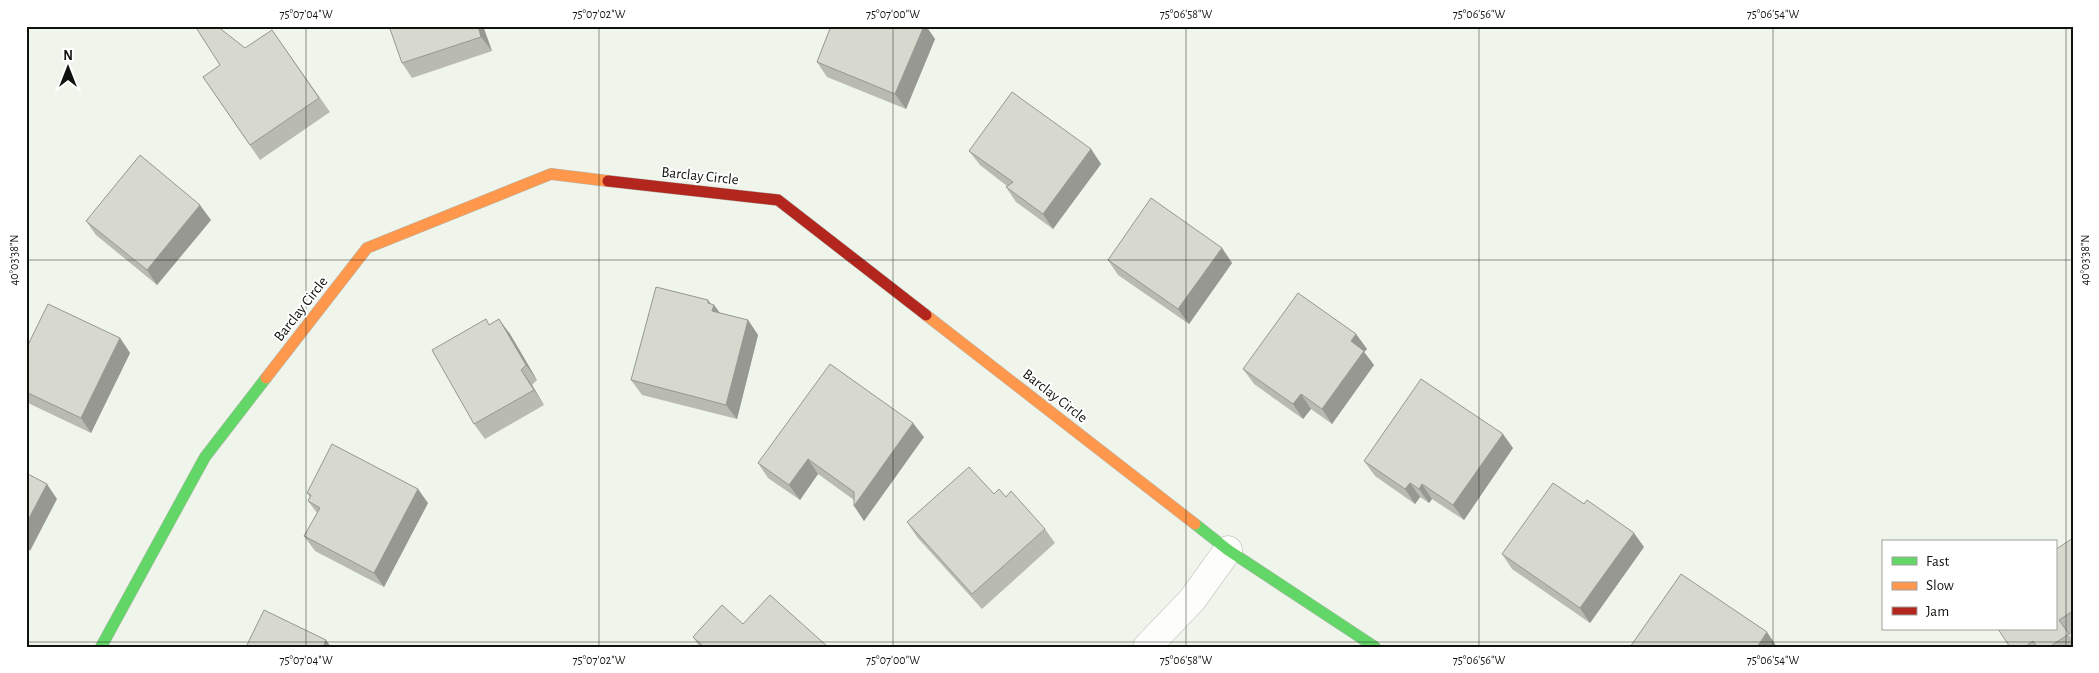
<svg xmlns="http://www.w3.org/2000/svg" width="2099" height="673" font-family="'Alegreya Sans',sans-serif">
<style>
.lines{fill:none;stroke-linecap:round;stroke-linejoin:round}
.street-casing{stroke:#b2b6af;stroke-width:29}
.fast-casing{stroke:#b2b6af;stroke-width:12}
.slow-casing{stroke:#b2b6af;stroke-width:12}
.jam-casing{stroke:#b2b6af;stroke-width:12}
.street{stroke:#fdfefc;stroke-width:28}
.fast{stroke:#63d668;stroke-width:11}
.slow{stroke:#ff974d;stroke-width:11}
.jam{stroke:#b3261e;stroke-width:11}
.wall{fill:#b9bbb2}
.shaded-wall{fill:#969891}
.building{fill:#d7d9cf;stroke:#969891}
.ticks{fill:none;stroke:#10130d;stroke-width:1;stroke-opacity:0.45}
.labels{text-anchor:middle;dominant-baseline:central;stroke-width:4;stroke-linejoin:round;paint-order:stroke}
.street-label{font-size:15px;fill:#10130d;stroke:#fff}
.neatline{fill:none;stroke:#10130d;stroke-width:2}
.ticks-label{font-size:12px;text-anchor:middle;fill:#10130d}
</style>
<rect width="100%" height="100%" fill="#eff5ea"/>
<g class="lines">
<defs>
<path id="street" d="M 1147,647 L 1192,600 L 1228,550"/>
<path id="fast" d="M 1195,524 L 1228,550 L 1375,647
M 101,647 L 205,457 L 266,378"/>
<path id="slow" d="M 926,315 L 1195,524
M 266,378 L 367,248 L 551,174 L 608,181"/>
<path id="jam" d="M 608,181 L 778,200 L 926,315"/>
</defs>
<use href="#street" class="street-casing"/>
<use href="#fast" class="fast-casing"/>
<use href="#slow" class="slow-casing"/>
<use href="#jam" class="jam-casing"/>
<use href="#street" class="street"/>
<use href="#fast" class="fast"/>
<use href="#slow" class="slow"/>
<use href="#jam" class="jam"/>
</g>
<path class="wall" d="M 483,26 L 492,51 L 412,78 L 402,63 Z
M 831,26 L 926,26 L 935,39 L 906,109 L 827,77 L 817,62 Z
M 272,30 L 330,112 L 260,160 L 203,77 Z
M 1091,149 L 1101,164 L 1053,229 L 1016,202 L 1006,187 L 1007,186 L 980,165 L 969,151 Z
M 211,220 L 157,285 L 96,235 L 86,221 Z
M 1222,248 L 1232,263 L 1189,324 L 1118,275 L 1108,260 Z
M 711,304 L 714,305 L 720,313 L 748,320 L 758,335 L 737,419 L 642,395 L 631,380 Z
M 490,325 L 510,334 L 537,380 L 532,385 L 544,405 L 485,439 L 474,424 Z
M 1356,334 L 1367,349 L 1364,352 L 1374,365 L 1332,424 L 1311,409 L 1303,419 L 1254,384 L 1243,369 Z
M 120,338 L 130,353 L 91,433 L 26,402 L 26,349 Z
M 924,437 L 864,521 L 854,500 L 818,474 L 800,500 L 768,478 L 758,463 Z
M 1513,448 L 1464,520 L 1432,499 L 1429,503 L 1420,497 L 1415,504 L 1375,476 L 1364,461 Z
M 307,493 L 428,503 L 384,587 L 315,551 L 304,536 L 317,513 L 308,501 L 310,497 Z
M 994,494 L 1006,497 L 1045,529 L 1055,543 L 982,609 L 917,537 L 907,522 Z
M 2073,538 L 2073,633 L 2069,635 L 2073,639 L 2073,647 L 2010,647 Z
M 1644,547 L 1590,623 L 1512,569 L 1502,554 Z
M 743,624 L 828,647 L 700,647 L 693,637 Z"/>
<path class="shaded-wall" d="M 478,26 L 483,26 L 492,51 L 481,37 Z
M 924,26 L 926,26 L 935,39 L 906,109 L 895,94 Z
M 1091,149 L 1101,164 L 1053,229 L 1043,214 Z
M 200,205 L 211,220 L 157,285 L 147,270 Z
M 1222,248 L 1232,263 L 1189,324 L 1178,309 Z
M 708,300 L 713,307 L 714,305 L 724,319 L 712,311 L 708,303 Z
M 499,319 L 510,334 L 537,380 L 526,365 Z
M 748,320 L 758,335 L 737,419 L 726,405 Z
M 1356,334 L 1367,349 L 1364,352 L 1374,365 L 1332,424 L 1322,409 L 1351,341 Z
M 120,338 L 130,353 L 91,433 L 81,418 Z
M 521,370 L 532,385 L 544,405 L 534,390 Z
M 1301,394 L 1311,409 L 1303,419 L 1293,404 Z
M 913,423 L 924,437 L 864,521 L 854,506 Z
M 1503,434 L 1513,448 L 1464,520 L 1453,505 Z
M 808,459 L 818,474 L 800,500 L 789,485 Z
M 1410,483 L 1420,497 L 1415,504 L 1405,489 Z
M 47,484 L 57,499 L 30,551 L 26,545 L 26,524 Z
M 1422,484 L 1432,499 L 1429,503 L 1419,489 Z
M 418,489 L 428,503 L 384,587 L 374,573 Z
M 1634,533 L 1644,547 L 1590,623 L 1580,608 Z
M 1767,632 L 1777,647 L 1757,647 Z
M 326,640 L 331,647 L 323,647 Z"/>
<path class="building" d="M 195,26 L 217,26 L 245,48 L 272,30 L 319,98 L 250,145 L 203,77 L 220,65 Z
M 389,26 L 478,26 L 481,37 L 402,63 Z
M 831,26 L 924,26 L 895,94 L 817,62 Z
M 1012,92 L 1091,149 L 1043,214 L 1006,187 L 1013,182 L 969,151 Z
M 140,155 L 200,205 L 147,270 L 86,221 Z
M 1151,198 L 1222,248 L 1178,309 L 1108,260 Z
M 656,287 L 708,300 L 708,303 L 714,305 L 712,311 L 748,320 L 726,405 L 631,380 Z
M 1298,293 L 1356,334 L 1351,341 L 1364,351 L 1322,409 L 1301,394 L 1293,404 L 1243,369 Z
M 48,304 L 120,338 L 81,418 L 26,392 L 26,349 Z
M 486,319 L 489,325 L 499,319 L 526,365 L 521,370 L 534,390 L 474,424 L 432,350 Z
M 830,364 L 913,423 L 854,506 L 854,492 L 808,459 L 789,485 L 758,463 Z
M 1421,379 L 1503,434 L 1453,505 L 1422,484 L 1419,489 L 1410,483 L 1405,489 L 1364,461 Z
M 332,444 L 418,489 L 374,573 L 304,536 L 320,508 L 308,501 L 311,495 L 307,493 Z
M 969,467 L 994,494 L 999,489 L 1006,497 L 1011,491 L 1045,529 L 972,594 L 907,522 Z
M 26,473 L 47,484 L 26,524 Z
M 1553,483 L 1584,504 L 1587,500 L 1634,533 L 1580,608 L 1502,554 Z
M 2073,538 L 2073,611 L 2059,620 L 2069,634 L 2049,647 L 2037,647 L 2033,641 L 2025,647 L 2010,647 L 1998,629 L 2055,629 L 2055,550 Z
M 1681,574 L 1767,632 L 1757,647 L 1630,647 Z
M 770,595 L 828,647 L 704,647 L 693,637 L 722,605 L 743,624 Z
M 264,610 L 326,640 L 323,647 L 246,647 Z"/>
<path class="ticks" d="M 306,26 L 306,647M 599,26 L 599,647M 893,26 L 893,647M 1186,26 L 1186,647M 1479,26 L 1479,647M 1773,26 L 1773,647M 2066,26 L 2066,647M 26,260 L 2073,260M 26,642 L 2073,642"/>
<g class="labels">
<g class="street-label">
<text transform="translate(700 176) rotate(6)">Barclay Circle</text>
<text transform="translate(301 309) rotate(-52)">Barclay Circle</text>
<text transform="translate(1055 396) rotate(38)">Barclay Circle</text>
</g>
</g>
<rect width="2099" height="673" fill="none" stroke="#ffffff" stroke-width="55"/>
<rect x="1882" y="540" width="175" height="90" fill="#ffffff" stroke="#9fa19e"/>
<rect x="1892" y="557" width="25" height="8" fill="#63d668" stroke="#9fa19e"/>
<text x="1926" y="566" font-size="15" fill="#10130d">Fast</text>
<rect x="1892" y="582" width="25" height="8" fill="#ff974d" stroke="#9fa19e"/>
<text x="1926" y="590" font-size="15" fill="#10130d">Slow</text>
<rect x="1892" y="607" width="25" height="8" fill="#b3261e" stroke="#9fa19e"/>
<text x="1926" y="616" font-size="15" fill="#10130d">Jam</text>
<g transform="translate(68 68)" stroke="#ffffff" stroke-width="4" paint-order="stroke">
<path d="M0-4L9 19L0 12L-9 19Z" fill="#10130d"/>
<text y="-8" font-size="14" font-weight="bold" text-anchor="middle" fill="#10130d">N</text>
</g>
<rect x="28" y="28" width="2044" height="618" class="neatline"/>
<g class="ticks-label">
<text x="306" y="18">75°07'04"W</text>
<text x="599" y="18">75°07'02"W</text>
<text x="893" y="18">75°07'00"W</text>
<text x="1186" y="18">75°06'58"W</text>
<text x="1479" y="18">75°06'56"W</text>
<text x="1773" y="18">75°06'54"W</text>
<text transform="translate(14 260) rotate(-90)" y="4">40°03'38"N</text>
<text transform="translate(2085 260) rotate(-90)" y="4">40°03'38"N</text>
<text x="306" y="664">75°07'04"W</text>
<text x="599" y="664">75°07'02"W</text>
<text x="893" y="664">75°07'00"W</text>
<text x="1186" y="664">75°06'58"W</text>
<text x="1479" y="664">75°06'56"W</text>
<text x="1773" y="664">75°06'54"W</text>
</g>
</svg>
